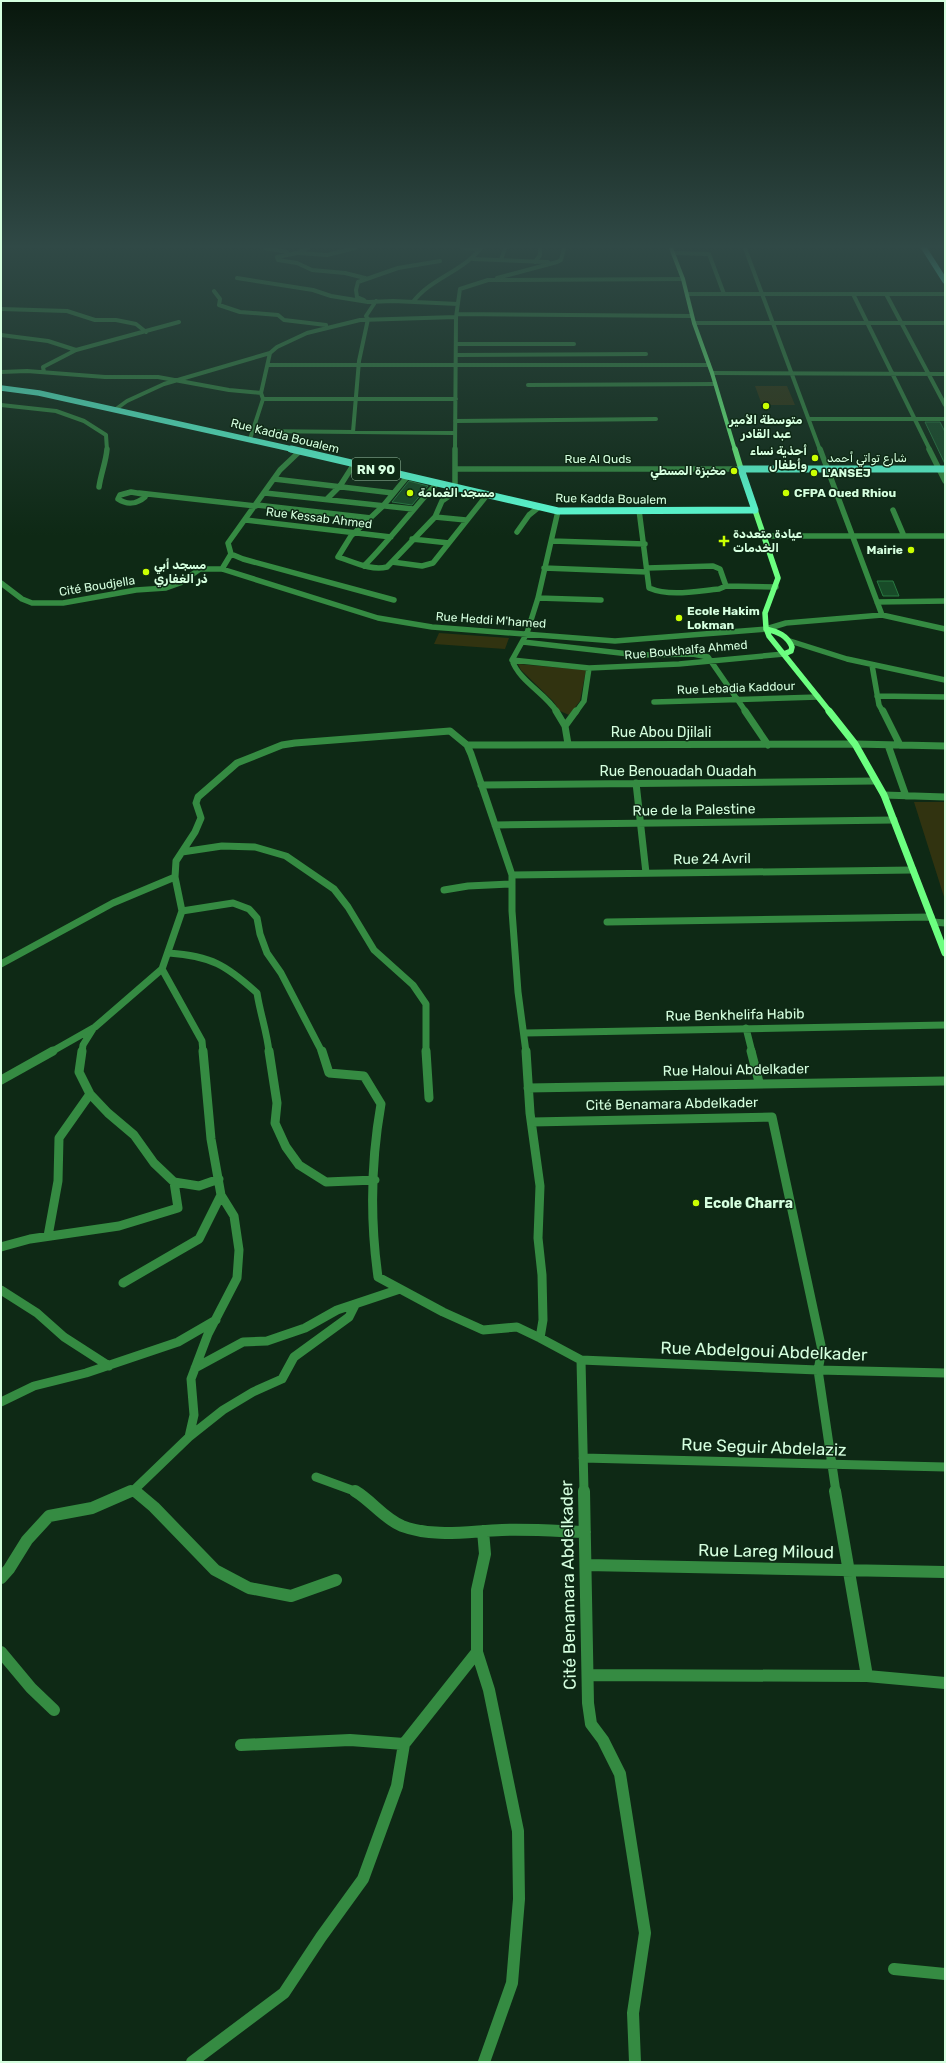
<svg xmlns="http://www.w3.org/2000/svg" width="946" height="2063" font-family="Rubik,'Noto Naskh Arabic',sans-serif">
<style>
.green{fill:#313310}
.building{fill:#184b28;stroke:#287941}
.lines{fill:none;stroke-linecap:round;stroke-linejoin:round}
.street-far4{stroke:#358b42;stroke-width:4}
.street-far3{stroke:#358b42;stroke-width:5.5}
.street-far2{stroke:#358b42;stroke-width:7}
.street-far1{stroke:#358b42;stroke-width:9}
.street{stroke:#358b42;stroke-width:12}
.secondary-far2{stroke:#6cff80;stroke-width:4}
.secondary-far1{stroke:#6cff80;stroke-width:5.5}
.secondary{stroke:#6cff80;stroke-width:7}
.primary-far1{stroke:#5cffd4;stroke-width:5.5}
.primary{stroke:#5cffd4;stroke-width:7}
.poi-dot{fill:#caff01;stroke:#0e2915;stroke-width:1.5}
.labels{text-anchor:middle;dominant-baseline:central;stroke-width:3;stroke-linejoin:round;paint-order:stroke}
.far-poi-label{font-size:12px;font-weight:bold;fill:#d5ffdf;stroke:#0e2915;text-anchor:start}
.far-street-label{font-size:12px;fill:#d5ffdf;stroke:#0e2915}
.shield{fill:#0e2915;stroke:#99bfa2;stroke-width:1}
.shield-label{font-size:13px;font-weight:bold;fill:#d5ffdf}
.street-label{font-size:14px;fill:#d5ffdf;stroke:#0e2915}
.poi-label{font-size:14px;font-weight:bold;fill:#d5ffdf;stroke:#0e2915;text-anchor:start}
.near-street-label{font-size:17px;fill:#d5ffdf;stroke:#0e2915}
</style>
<rect width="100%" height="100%" fill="#0e2915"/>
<path class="green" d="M 755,386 L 787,386 L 795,405 L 762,405 Z
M 439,633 L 509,638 L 505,649 L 434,644 Z
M 518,664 L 586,670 L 580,701 L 569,715 L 560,711 L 553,701 L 521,670 Z
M 914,802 L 945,802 L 945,900 Z"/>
<path class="building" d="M 925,422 L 940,422 L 945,432 L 945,464 Z
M 409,481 L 428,486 L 412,505 L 392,502 Z
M 877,581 L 893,581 L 899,596 L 883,596 Z"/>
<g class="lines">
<path class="street-far4" d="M 265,248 L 287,252
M 308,248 L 297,253 L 277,257 L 278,260 L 297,263 L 312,270 L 345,273 L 365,278
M 463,248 L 480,249
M 745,248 L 820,450
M 299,253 L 327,255 L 355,248
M 674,253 L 709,254 L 724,294
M 473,259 L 548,262
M 501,260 L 505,248
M 535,262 L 540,255 L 540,248
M 237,278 L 313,290 L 331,296 L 368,302 L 393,301 L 458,304
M 497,278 L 557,262 L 561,260 L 564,248
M 214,291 L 220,299 L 219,305 L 240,312 L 278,315 L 284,320 L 326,325
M 687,294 L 945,294
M 853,294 L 930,450
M 886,294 L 945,405
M 364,300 L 357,297 L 356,290 L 358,282 L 398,268 L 440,261
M 413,302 C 431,278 462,272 481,248
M 1,309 L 67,311 L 95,320 L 116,320 L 136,324 L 146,332
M 457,314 L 692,316
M 694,323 L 945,323
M 1,335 L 48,341 L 76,350
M 456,344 L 574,344
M 456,355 L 646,354
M 268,365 L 709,365
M 1,372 L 27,371 L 105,377 L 158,377 L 229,390 L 261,393
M 44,372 L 43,367 L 76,350 L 179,322
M 712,373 L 945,374
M 528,385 L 715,384
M 263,399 L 456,399
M 1,405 L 56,411 L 84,421 L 106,435 L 107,450
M 116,409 L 127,401 L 164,384 L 270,353
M 809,419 L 945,419
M 455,421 L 656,419
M 254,431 L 455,433
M 353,432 L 359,361 L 368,319 L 366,316 L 376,301
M 250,439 L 263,399 L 261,393 L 270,353 L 277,347 L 307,333 L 360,320 L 456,317
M 455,450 L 456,317 L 460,289 L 488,280 L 683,279"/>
<path class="street-far3" d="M 820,449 L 882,615
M 929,449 L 945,481
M 300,451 L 280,470 L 228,543 L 231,554 L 243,559 L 394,600
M 455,469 L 741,469
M 407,477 L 383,506 L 351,536 L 338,557 C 354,562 371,571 387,567 L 435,517 L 442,501 L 459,489
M 274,479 L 393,493
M 99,487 C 101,473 106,462 107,449
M 455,488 L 455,449
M 131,492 L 143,494 L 145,497 C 137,504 127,505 118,499 L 120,495 Z
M 139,493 L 256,506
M 265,493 L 413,509
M 327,499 L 340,486 L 354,464
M 257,505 L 371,518
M 639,510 L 649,588 C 670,597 697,591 719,589 L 726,586 L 776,587
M 893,510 L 904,536
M 435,517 L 466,520
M 246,520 L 391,537
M 517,532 L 529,515 L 539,507
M 764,536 L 945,536
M 412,539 L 449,543
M 552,541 L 645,544
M 392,562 L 422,566 L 433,563 L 487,495
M 364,566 C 390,540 412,510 437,483
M 544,568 L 647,572
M 647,568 L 713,566 L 720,569 L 726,586
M 222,569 L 231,554
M 1,583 L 22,599 L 32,603 L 63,603 L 136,590 L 166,588 L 180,583 L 200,569 L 222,569 L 378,618 L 432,627 L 615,641 L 766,629 L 786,623 L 882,615 L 945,629
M 538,598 L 601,600
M 877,602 L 945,601
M 790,641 L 847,659 L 945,680
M 523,642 L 638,655 L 693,654 L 708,657 L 746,712
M 512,660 L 589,668 L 679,664 L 784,654
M 512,660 L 527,633 L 538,598 L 558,511
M 512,660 C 519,681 545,693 557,712
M 872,665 L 879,705 L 883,712
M 877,696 L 945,697
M 654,702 L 818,697
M 576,712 L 584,701 L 589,668"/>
<path class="street-far2" d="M 556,711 L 565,726
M 745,711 L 768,745
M 883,711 L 900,745
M 568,744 L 565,726 L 576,711
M 467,745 L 855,744 L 945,746
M 888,745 L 906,796
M 636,783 L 646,873
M 481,785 L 875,781
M 884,795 L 945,797
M 495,825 L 894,820
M 182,852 L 222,846 L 255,847 L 286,856 L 334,889 L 348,907 L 374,950 L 413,985 L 426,1004 L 426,1052
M 512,875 L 913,870
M 444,890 L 468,886 L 512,884
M 182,911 L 233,903 L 249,909 L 257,918 L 260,934 L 267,953 L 281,973 L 322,1052
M 607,922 L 931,917
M 933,922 L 945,923
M 169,953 C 211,956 226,965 257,993 C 260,1013 267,1032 269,1052
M 1,964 L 113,903 L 175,877
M 162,969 L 202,1041 L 203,1052
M 746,1028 L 752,1052
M 525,1033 L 945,1025
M 51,1052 L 95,1027 L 162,969 L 182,911 L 175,877 L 176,861 L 195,832 L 201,818 L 196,803 L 198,797 L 237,763 L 282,745 L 295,743 L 450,731 L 467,745 L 471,754 L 512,875 L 512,911 L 518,992 L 526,1052
M 82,1052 L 83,1045 L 93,1029"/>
<path class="street-far1" d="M 82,1051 L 79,1072 L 90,1094 L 108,1113 L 134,1135 L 154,1163 L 174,1182 L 199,1186 L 219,1179
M 269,1051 L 277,1103 L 275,1123 L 286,1147 L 299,1165 L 326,1182 L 375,1180
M 322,1051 L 329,1073 L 364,1076 L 381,1104 C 371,1161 370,1220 378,1277 L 443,1312 L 483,1330 L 517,1327 L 540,1338
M 426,1051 L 429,1098
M 526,1051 L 530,1113 L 540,1186 L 538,1238 L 542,1275 L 543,1320 L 540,1338 L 581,1360 L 818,1370 L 945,1373
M 751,1051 L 759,1082
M 1,1080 L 53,1051
M 528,1088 L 945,1081
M 532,1122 L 772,1117 L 822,1350 L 818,1370 L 836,1492
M 48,1236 L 58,1181 L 59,1138 L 90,1094
M 1,1247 L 30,1239 L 119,1226 L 178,1208 L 174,1182
M 123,1283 L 199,1239 L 221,1195 L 211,1139 L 203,1051
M 1,1290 L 37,1313 L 64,1337 L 109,1366
M 581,1360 L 584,1492
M 195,1368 L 243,1342 L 267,1341 L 305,1328 L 337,1310 L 400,1289
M 1,1402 L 34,1386 L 86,1373 L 178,1342 L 216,1320
M 189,1437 L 194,1415 L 191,1379 L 208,1334 L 237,1278 L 239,1250 L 234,1216 L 221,1195
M 583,1458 L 945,1467
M 316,1477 L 357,1492
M 134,1490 L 137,1492
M 129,1492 L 134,1490 L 189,1437 L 223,1410 L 253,1392 L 282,1379 L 294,1357 L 349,1317 L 355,1305"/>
<path class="street" d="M 135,1491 L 154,1507 L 215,1570 L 249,1588 L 291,1596 L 336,1580
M 355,1491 C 372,1501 383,1518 402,1526 C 434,1538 469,1531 502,1530 C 530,1529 558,1531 585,1532
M 584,1491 L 588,1703 L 591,1724 L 603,1740 L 620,1774 L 645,1933 L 633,2013 L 635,2062
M 835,1491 L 867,1676
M 483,1531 L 485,1554 L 477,1590 L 477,1652 L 489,1690 L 518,1831 L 519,1899 L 512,1983 L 484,2062
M 586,1565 L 945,1572
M 1,1578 L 9,1569 L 27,1540 L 49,1516 L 92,1508 L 131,1491
M 1,1652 L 31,1688 L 54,1710
M 588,1675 L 867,1676 L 945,1683
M 241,1745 L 350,1740 L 404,1744
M 894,1969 L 945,1974
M 192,2062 L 284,1993 L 321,1937 L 363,1879 L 397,1786 L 404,1744 L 477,1652"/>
<path class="secondary-far2" d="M 671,248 L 683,279 L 694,323 L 712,373 L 735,450"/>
<path class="secondary-far1" d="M 735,449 L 741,469
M 755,510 L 778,578 L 765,613 L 766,628 L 769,636 L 830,712
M 766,629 C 778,632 787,635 792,647 L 791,651 L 784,654"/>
<path class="secondary" d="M 829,711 L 855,744 L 884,795 L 945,953"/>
<path class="primary-far1" d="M 924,248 L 945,281
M 1,388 L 39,393 L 296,450"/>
<path class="primary" d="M 291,449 L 558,511 L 755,510 L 741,469 L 945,469"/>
</g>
<linearGradient id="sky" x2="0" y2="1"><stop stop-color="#08170c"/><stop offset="0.46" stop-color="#304946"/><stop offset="1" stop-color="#304946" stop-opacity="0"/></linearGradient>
<rect width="946" height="536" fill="url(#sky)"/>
<g class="poi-dot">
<circle cx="766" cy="406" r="4"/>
<circle cx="815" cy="458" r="4"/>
<circle cx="734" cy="471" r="4"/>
<circle cx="814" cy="473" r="4"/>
<circle cx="410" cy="493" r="4"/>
<circle cx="786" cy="493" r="4"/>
<path d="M722 535h4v4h4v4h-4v4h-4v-4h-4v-4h4z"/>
<circle cx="911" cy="550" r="4"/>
<circle cx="146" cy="572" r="4"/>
<circle cx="679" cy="618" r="4"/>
<circle cx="696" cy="1203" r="4"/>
</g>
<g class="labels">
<g class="far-poi-label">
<text x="766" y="420" text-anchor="middle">متوسطة الأمير<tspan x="766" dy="14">عبد القادر</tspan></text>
<text x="807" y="451" text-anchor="end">أحذية نساء<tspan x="807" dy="14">وأطفال</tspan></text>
<text x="726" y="471" text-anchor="end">مخبزة المسطي</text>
<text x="822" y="473">L'ANSEJ</text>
<text x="418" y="493">مسجد الغمامة</text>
<text x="794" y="493">CFPA Oued Rhiou</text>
<text x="733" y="534">عيادة متعددة<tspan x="733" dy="14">الخدمات</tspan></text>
<text x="903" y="550" text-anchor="end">Mairie</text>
<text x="154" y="565">مسجد أبي<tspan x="154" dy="14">ذر الغفاري</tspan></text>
<text x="687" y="611">Ecole Hakim<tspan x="687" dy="14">Lokman</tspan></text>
</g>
<g class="far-street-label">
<text transform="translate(285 436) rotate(14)">Rue Kadda Boualem</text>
<text x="867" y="458">شارع تواتي أحمد</text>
<text x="598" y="459">Rue Al Quds</text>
<text transform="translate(611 499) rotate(1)">Rue Kadda Boualem</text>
<text transform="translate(319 518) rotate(7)">Rue Kessab Ahmed</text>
<text transform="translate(97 586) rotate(-9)">Cité Boudjella</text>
<text transform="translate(491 620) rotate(4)">Rue Heddi M'hamed</text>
<text transform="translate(686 650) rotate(-5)">Rue Boukhalfa Ahmed</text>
<text transform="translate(736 688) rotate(-2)">Rue Lebadia Kaddour</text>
</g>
<rect class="shield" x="352" y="458" width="48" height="22" rx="3"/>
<g class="shield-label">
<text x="376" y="469">RN 90</text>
</g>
<g class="street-label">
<text x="661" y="732">Rue Abou Djilali</text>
<text x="678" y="771">Rue Benouadah Ouadah</text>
<text transform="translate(694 810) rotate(-1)">Rue de la Palestine</text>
<text transform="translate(712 859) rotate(-1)">Rue 24 Avril</text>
<text transform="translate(735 1015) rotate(-1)">Rue Benkhelifa Habib</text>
<text transform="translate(736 1070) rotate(-1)">Rue Haloui Abdelkader</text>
<text transform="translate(672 1104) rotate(-1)">Cité Benamara Abdelkader</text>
</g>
<g class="poi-label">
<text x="704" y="1203">Ecole Charra</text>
</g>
<g class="near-street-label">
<text transform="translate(764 1351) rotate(2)">Rue Abdelgoui Abdelkader</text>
<text transform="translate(764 1447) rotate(2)">Rue Seguir Abdelaziz</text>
<text transform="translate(766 1551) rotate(1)">Rue Lareg Miloud</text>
<text transform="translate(568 1585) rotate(-91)">Cité Benamara Abdelkader</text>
</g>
</g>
<rect width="946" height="2063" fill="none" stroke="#d5ffdf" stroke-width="4"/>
</svg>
